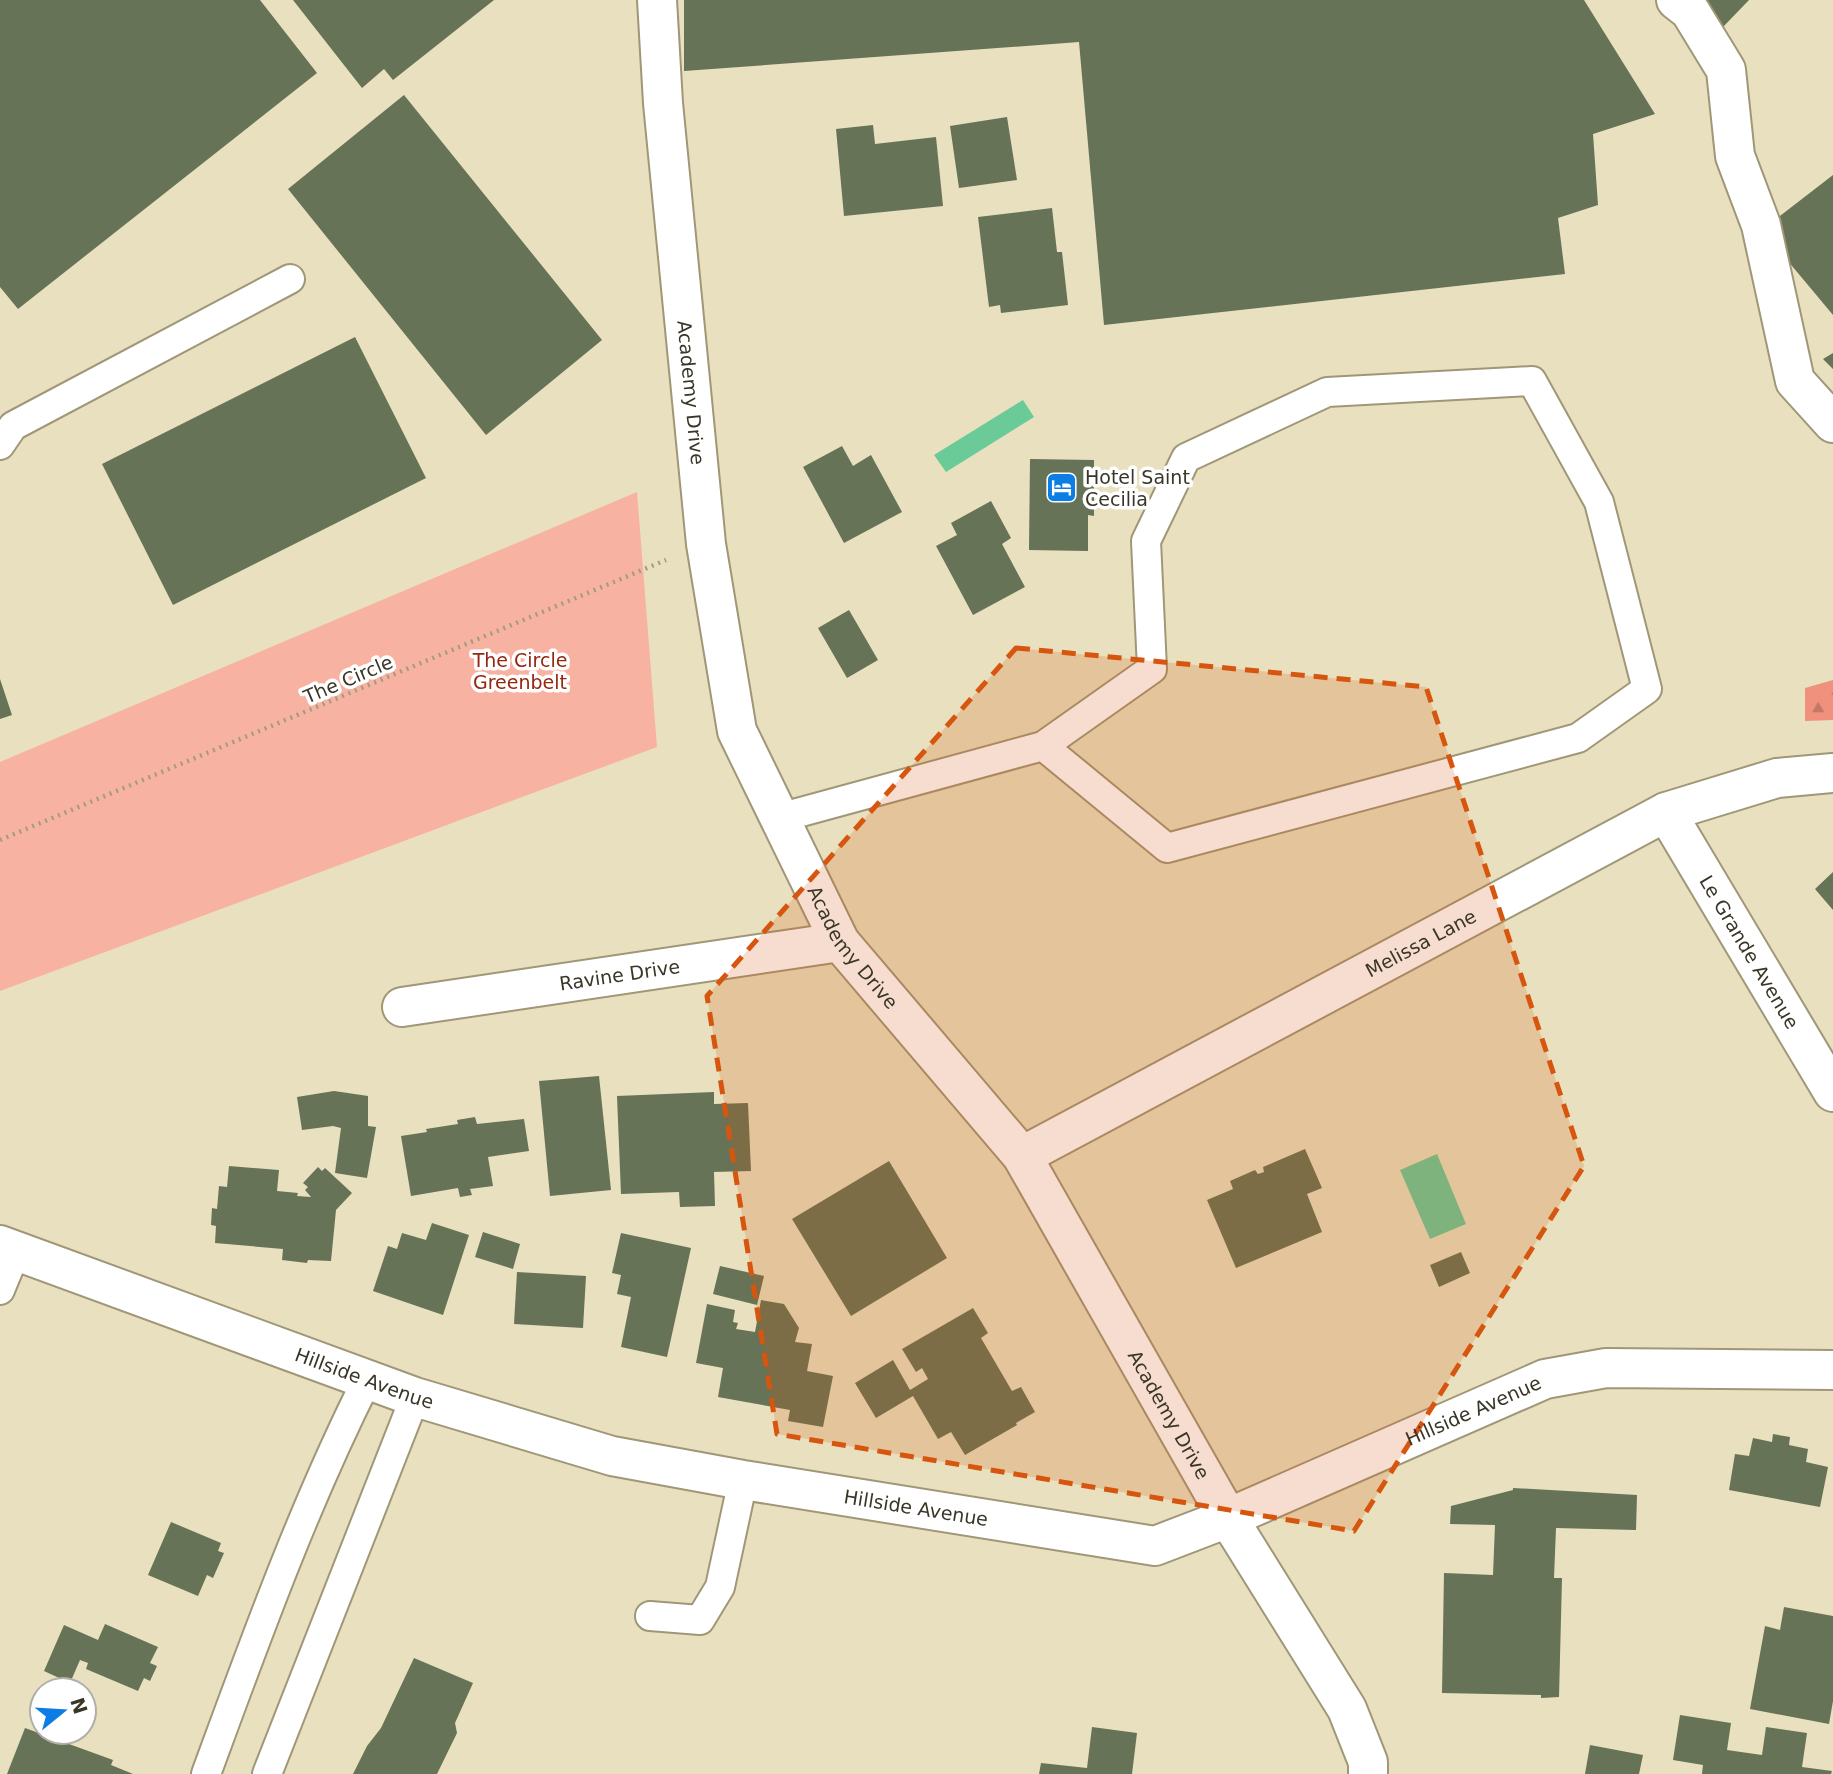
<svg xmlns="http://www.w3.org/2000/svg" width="1833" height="1774" font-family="'DejaVu Sans',sans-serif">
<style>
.forest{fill:url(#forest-firs)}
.park{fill:#f8b2a1}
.water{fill:#6acb99}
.building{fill:#667356}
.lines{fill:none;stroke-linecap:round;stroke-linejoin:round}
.service-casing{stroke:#9f9777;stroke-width:32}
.minor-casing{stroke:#9f9777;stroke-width:42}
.path{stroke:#a29c82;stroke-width:4.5;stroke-dasharray:2 5;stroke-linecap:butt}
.service{stroke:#fff;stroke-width:28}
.minor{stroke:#fff;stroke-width:38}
.marked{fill:#d6560f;fill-opacity:0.2;stroke:#d6560f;stroke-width:5;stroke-dasharray:14 9;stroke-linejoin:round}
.labels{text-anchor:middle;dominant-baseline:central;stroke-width:7;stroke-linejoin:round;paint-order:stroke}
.street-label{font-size:19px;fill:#393628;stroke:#fff}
.poi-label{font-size:19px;fill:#393628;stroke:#fff;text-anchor:start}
.park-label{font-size:19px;fill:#942710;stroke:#fff}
</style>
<defs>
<pattern id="forest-firs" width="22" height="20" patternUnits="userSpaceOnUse" patternTransform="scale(1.75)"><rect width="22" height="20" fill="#ef917c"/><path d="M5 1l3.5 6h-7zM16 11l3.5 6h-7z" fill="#c37766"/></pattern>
</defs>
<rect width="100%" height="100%" fill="#e8e0be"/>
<path class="forest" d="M 1833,680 L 1833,720 L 1805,721 L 1805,688 Z"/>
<path class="park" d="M 637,492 L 657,747 L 0,991 L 0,762 Z"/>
<path class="water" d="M 1023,400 L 1034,417 L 946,472 L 934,455 Z
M 1437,1154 L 1466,1224 L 1430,1239 L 1400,1170 Z"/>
<path class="building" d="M 0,0 L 260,0 L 317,73 L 18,309 L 0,287 Z
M 293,0 L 494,0 L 393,80 L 384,69 L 362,88 Z
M 684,0 L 1584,0 L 1655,114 L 1593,134 L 1598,205 L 1558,218 L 1565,274 L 1104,325 L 1079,42 L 684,71 Z
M 1695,0 L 1749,0 L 1723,27 Z
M 404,95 L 602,340 L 486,435 L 288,189 Z
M 1007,117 L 1017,180 L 959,188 L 950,126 Z
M 873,125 L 875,144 L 936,137 L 943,206 L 844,216 L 836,129 Z
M 1833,175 L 1833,315 L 1762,230 Z
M 1052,208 L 1057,252 L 1062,252 L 1068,305 L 1001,313 L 1000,305 L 989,307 L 978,217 Z
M 355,337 L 426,478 L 173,605 L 102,464 Z
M 1833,353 L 1833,369 L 1823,359 Z
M 842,446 L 853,466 L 871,455 L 902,512 L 844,543 L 803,467 Z
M 1030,459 L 1094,460 L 1094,516 L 1088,515 L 1088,551 L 1029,550 Z
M 991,501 L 1011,538 L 1002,544 L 1025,587 L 973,615 L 936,546 L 957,535 L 951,523 Z
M 849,610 L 878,660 L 847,678 L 818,628 Z
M 0,679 L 12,715 L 0,719 Z
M 1833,872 L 1833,910 L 1815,889 Z
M 599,1076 L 611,1190 L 550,1196 L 539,1081 Z
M 334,1091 L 368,1096 L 368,1126 L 376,1127 L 367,1178 L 335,1173 L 341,1128 L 333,1126 L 302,1130 L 297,1097 Z
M 714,1092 L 714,1104 L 748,1103 L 751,1171 L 714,1172 L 715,1206 L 680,1207 L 679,1192 L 621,1194 L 617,1096 Z
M 475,1117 L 477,1124 L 524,1119 L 529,1151 L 488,1157 L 493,1186 L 470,1189 L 472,1195 L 460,1197 L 458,1188 L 411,1196 L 401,1136 L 427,1132 L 426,1129 L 458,1124 L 457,1120 Z
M 1305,1149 L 1322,1188 L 1307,1194 L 1322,1232 L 1236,1268 L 1207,1200 L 1233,1189 L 1230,1181 L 1255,1170 L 1258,1174 L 1264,1172 L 1263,1167 Z
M 889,1161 L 947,1258 L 851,1316 L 792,1219 Z
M 229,1166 L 279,1170 L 277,1191 L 298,1193 L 297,1196 L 311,1197 L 305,1190 L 308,1187 L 303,1183 L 318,1167 L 322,1171 L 325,1168 L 352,1193 L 336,1210 L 331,1261 L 308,1260 L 307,1263 L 282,1260 L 283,1249 L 215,1243 L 216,1226 L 211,1225 L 212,1208 L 217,1209 L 219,1186 L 227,1187 Z
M 432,1223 L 469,1235 L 443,1315 L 373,1291 L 388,1246 L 397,1249 L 402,1233 L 426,1240 Z
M 483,1232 L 520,1244 L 513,1269 L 475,1257 Z
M 621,1233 L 691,1248 L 667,1357 L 621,1347 L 631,1297 L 617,1294 L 621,1275 L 612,1273 Z
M 1461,1252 L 1470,1273 L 1439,1287 L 1430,1265 Z
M 720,1266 L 764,1276 L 757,1305 L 713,1294 Z
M 517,1272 L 586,1276 L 583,1328 L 514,1324 Z
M 761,1300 L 784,1304 L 799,1328 L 795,1342 L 812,1344 L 807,1371 L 833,1376 L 823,1427 L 788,1421 L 790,1410 L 718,1397 L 723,1368 L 696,1363 L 707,1304 L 735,1310 L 733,1322 L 738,1323 L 736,1329 L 755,1332 Z
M 973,1308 L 988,1333 L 981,1338 L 1012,1391 L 1021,1387 L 1035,1412 L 1016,1423 L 1017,1425 L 965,1455 L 951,1432 L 938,1439 L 913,1396 L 876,1418 L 855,1383 L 893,1360 L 910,1390 L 928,1379 L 922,1368 L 916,1372 L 902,1349 Z
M 1773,1434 L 1790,1437 L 1789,1445 L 1808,1449 L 1806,1462 L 1828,1467 L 1820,1507 L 1729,1490 L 1735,1454 L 1749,1456 L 1753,1438 L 1772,1442 Z
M 1513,1488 L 1637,1495 L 1636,1530 L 1556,1528 L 1554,1578 L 1562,1578 L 1559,1697 L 1541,1698 L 1541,1695 L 1442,1693 L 1444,1573 L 1493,1575 L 1495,1525 L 1450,1524 L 1451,1506 L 1513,1490 Z
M 171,1522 L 221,1543 L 218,1551 L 224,1553 L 213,1578 L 207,1575 L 198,1596 L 148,1575 Z
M 1784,1607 L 1833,1616 L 1833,1701 L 1829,1724 L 1750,1709 L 1765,1626 L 1780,1630 Z
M 105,1624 L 158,1647 L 150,1663 L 157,1666 L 150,1681 L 144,1678 L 138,1691 L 86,1669 L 88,1663 L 80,1660 L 70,1683 L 44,1671 L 64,1625 L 98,1640 Z
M 414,1658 L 473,1683 L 455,1723 L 457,1733 L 437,1774 L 353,1774 L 367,1746 L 381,1728 Z
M 1680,1715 L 1731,1723 L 1727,1750 L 1762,1755 L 1766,1727 L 1807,1733 L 1802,1767 L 1832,1771 L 1831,1774 L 1702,1774 L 1703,1765 L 1673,1760 Z
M 1092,1727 L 1137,1733 L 1132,1774 L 1039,1774 L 1041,1763 L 1087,1768 Z
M 25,1728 L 113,1760 L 111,1765 L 133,1774 L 7,1774 Z
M 1590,1745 L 1643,1755 L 1639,1774 L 1585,1774 Z"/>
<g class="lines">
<defs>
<path id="service" d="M 0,445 L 13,426 L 290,279
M 779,818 L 1043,746 L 1167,848 L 1578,738 L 1647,689 L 1599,502 L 1532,381 L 1327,392 L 1186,458 L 1146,541 L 1152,669 L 1043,746
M 0,1290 L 16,1251
M 650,1616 L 700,1620 L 720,1587 L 743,1480
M 206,1774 C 255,1641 303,1507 367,1380
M 267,1774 L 415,1397"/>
<g id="minor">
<path id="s1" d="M 657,0 L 663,103 L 706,544 L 737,731 L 840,942 L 1022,1156 L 1228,1518 L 1347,1709 L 1368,1762 L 1368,1774"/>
<path d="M 1676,0 L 1690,11 L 1726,70 L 1735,156 L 1761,225 L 1795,381 L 1833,423"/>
<path id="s2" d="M 1666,812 L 1833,1092"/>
<path id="s3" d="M 402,1007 L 840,942"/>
<path id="s4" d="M 1022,1156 L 1666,812 L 1777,778 L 1833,773"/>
<path id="s5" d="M 0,1245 L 415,1397 L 612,1456 L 743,1480 L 1155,1546 L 1228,1518 L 1545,1379 L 1606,1368 L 1833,1370"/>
</g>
</defs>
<use href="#service" class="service-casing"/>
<use href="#minor" class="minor-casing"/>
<path class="path" d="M 0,840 L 666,560"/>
<use href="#service" class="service"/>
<use href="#minor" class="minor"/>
</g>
<path class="marked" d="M 1016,648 L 1426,687 L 1584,1166 L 1354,1531 L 777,1434 L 707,996 Z"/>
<defs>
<symbol id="hotel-square" viewBox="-11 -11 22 22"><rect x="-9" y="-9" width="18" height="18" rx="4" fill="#0b7de4" stroke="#fff"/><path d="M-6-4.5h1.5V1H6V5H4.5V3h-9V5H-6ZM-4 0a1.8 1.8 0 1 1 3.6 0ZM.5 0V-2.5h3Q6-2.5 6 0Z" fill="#fff"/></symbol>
</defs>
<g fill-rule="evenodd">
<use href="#hotel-square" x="1044" y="470" width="35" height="35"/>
</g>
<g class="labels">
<g class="street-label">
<text stroke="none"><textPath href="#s1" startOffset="394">Academy Drive</textPath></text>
<text transform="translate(348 679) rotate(-23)">The Circle</text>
<text stroke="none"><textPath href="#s4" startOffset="452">Melissa Lane</textPath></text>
<text stroke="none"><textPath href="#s1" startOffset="982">Academy Drive</textPath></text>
<text stroke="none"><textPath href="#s2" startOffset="163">Le Grande Avenue</textPath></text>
<text stroke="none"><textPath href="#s3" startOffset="220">Ravine Drive</textPath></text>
<text stroke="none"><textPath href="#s5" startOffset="388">Hillside Avenue</textPath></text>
<text stroke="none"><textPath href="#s5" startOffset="1544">Hillside Avenue</textPath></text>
<text stroke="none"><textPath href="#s1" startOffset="1549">Academy Drive</textPath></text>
<text stroke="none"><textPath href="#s5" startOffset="956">Hillside Avenue</textPath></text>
</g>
<g class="poi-label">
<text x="1085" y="477">Hotel Saint<tspan x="1085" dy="22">Cecilia</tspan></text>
</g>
<g class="park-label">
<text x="520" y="660">The Circle<tspan x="520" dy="22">Greenbelt</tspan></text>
</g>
</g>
<g transform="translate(63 1711) rotate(72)"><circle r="33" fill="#ffffff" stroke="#b0afa9" stroke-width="2"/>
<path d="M0-5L12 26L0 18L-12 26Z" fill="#0b7de4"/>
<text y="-10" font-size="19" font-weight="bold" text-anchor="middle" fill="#393628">N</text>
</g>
</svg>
